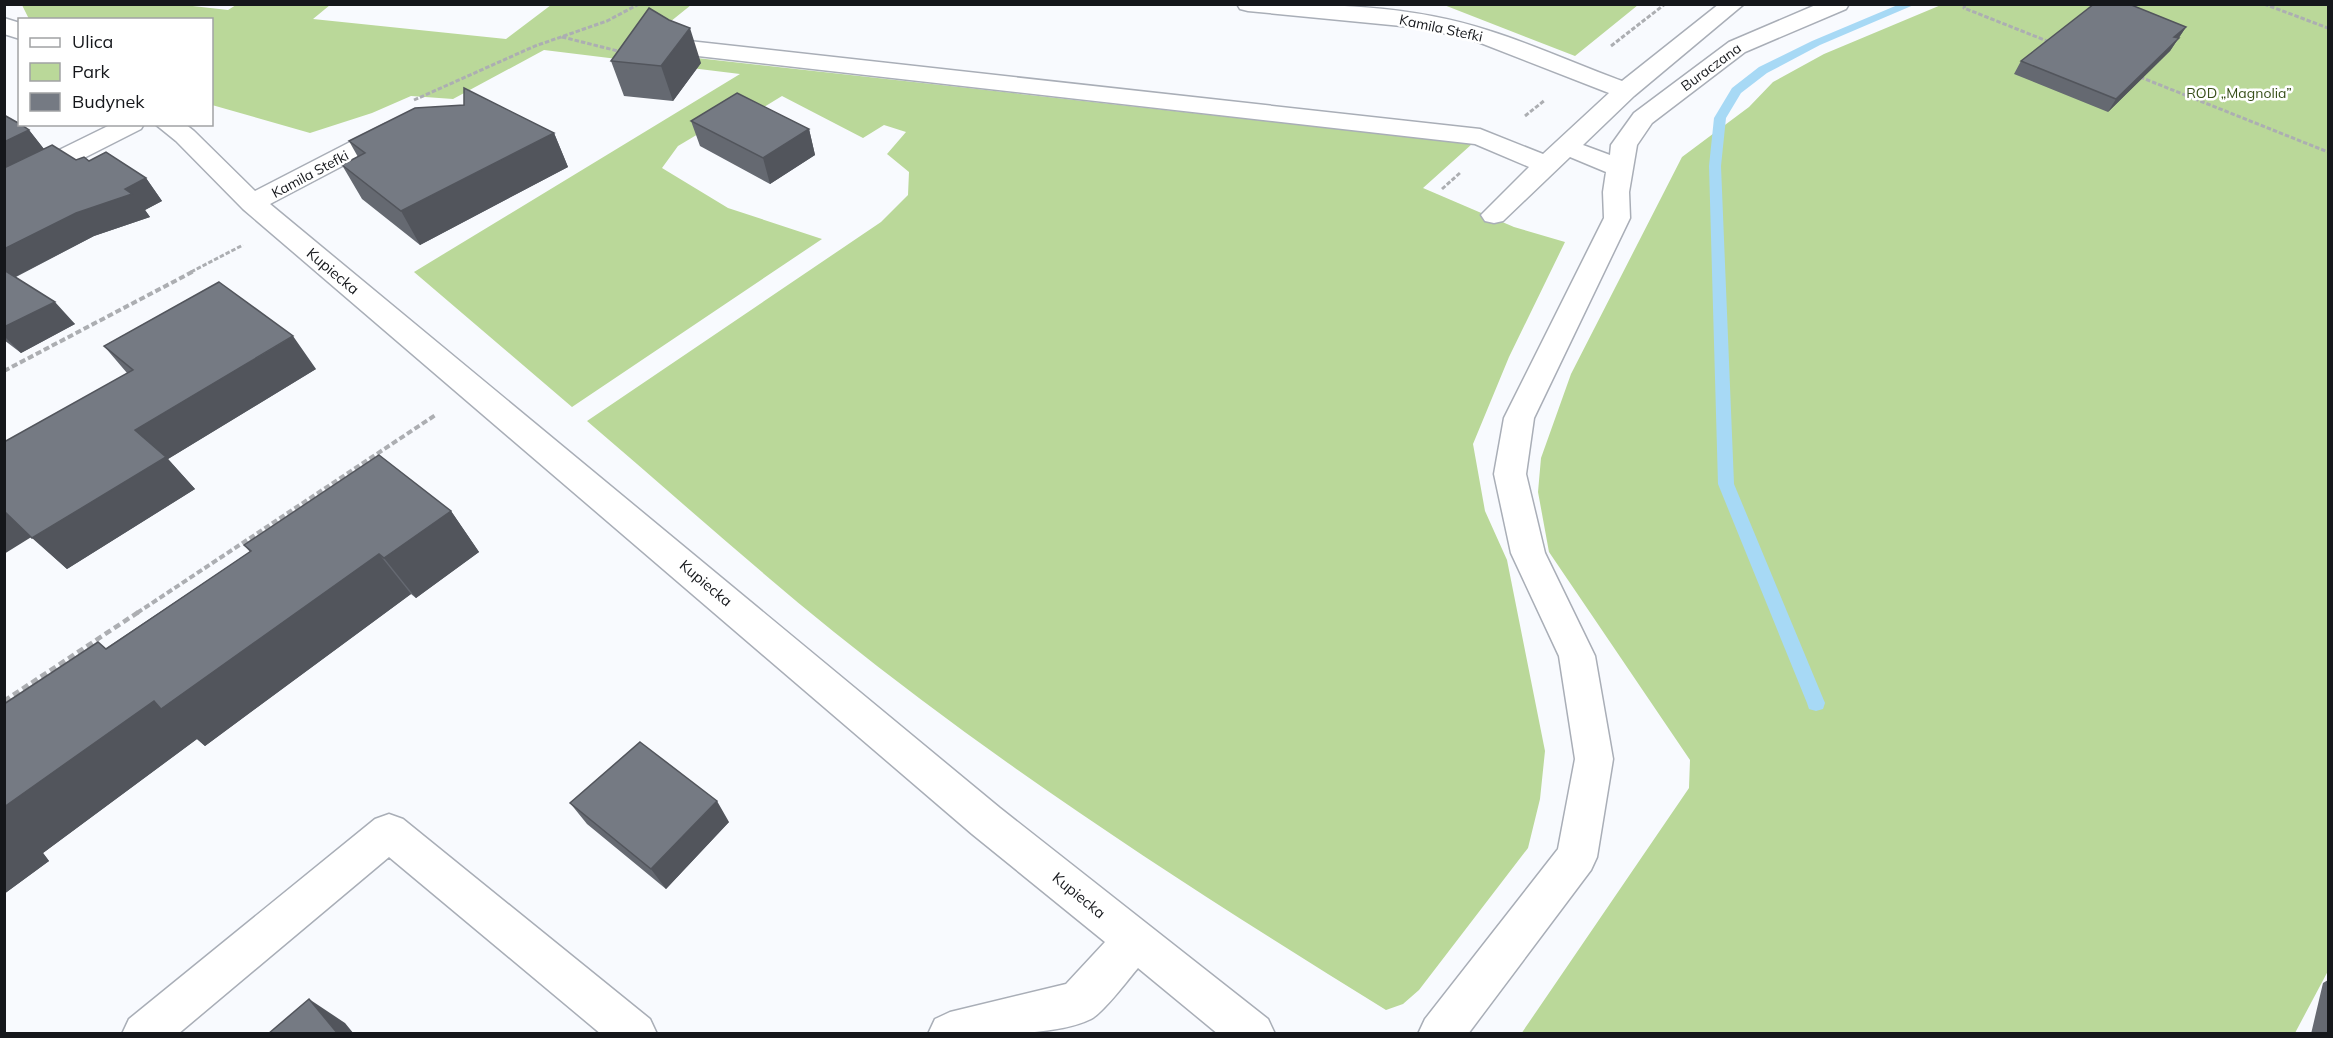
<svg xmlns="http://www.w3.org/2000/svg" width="2333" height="1038" font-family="Mulish,sans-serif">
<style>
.green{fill:#bad899}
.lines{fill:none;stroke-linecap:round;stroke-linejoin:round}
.stream{fill:#a7d9f5;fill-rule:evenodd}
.minor-casing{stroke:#a9aeb7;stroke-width:3}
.path-far2{stroke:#acaeb2;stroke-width:3;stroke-dasharray:4.5 2;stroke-linecap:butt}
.path-far1{stroke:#acaeb2;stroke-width:4;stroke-dasharray:6 3;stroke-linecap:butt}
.path{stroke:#acaeb2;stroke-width:4.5;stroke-dasharray:7 4;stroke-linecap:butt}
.minor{fill:#fff;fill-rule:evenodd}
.wall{fill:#656971}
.shaded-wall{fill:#52555c}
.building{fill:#757a83;stroke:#52555c;stroke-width:1.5}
.labels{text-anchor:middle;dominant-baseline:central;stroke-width:5;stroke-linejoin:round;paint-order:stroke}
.far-street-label{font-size:14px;fill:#15171b;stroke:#fff}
.far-park-label{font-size:14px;fill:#384f1a;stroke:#fff}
.street-label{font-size:15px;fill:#15171b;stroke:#fff}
</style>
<rect width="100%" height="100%" fill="#f8fafe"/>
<path class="green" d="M 175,4 L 228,10 L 236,5 L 330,5 L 313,19 L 506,39 L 551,5 L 691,5 L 634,51 L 1472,144 L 1423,188 L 1514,227 L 1565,242 L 1509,357 L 1473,444 L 1485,511 L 1507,560 L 1545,751 L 1540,799 L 1528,848 L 1419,990 L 1403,1004 L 1386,1010 C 1197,893 1008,772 834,632 C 750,564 669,491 587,421 L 881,222 L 908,195 L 909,172 L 887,154 L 906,132 L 884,125 L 863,138 L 782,96 L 731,127 L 720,121 L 678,146 L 662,168 L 728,208 L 822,239 L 572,407 L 414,272 L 740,74 L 544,50 L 453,99 L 411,96 L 372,113 L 310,133 L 212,105 L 212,20 L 29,19 L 22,5 Z
M 1444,5 L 1638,4 L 1638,5 L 1575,56 Z
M 1941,5 L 2328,5 L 2328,971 L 2295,1033 L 1521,1034 L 1689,788 L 1690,760 L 1549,552 L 1538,492 L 1541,458 L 1571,374 L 1682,157 L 1749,107 L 1773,82 L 1824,54 Z"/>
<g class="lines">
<path class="stream" d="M 1900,4 L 1916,4 L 1820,45 L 1767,73 L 1741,93 L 1726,118 L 1721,166 L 1734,484 L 1825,703 L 1823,709 L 1816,711 L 1809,709 L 1807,703 L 1718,484 L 1709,166 L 1714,118 L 1732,88 L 1759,67 L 1812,41 Z"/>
<defs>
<path id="minor" d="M 1237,4 C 1321,4 1410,4 1490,31 C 1535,45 1578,65 1622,81 L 1719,4 L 1744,4 L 1634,96 L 1583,145 L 1610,155 L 1611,145 L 1634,113 L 1729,42 L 1818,4 L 1849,4 L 1846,9 L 1745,52 L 1652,123 L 1637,145 L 1629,192 L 1630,218 L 1534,418 L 1526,474 L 1545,553 L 1595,656 L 1613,759 L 1597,857 L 1591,870 L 1468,1034 L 1418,1034 L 1425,1019 L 1558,849 L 1575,759 L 1559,656 L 1511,553 L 1494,474 L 1504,418 L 1604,218 L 1603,192 L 1606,172 L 1570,157 L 1503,221 L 1494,223 L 1485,221 L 1481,215 L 1529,167 L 1475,144 L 689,55 L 681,53 L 677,48 L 681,43 L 689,41 L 1480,129 L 1543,154 L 1609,93 L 1473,40 L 1422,28 L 1248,11 L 1240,9 Z
M 4,18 L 20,23 L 20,39 L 4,34 Z
M 394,122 L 403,124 L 406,129 L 403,134 L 270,204 L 1000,808 L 1268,1019 L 1275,1034 L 1218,1034 L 1138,968 C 1127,981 1104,1012 1091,1019 C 1052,1038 974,1034 928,1034 L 935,1019 L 950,1012 L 1066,984 L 1105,942 L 972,834 L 243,209 L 176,141 L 155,124 L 185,124 L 194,131 L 255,191 L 385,124 Z
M 112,124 L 144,124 L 141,129 L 13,194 L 4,196 L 4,177 Z
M 389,814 L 403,819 L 650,1019 L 657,1034 L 601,1034 L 389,857 L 178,1034 L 122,1034 L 129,1019 L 375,819 Z"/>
</defs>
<use href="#minor" class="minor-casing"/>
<path class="path-far2" d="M 1965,4 L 1964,8 L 2052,43
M 2264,4 L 2328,28
M 562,37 L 622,52
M 1611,46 L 1665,4
M 2140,77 L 2328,152
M 414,100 L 535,46 L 607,21 L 639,4
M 1525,116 L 1545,100
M 1442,189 L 1461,172
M 191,272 L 243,245"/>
<path class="path-far1" d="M 4,371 L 194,271
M 137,613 L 437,414"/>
<path class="path" d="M 4,701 L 140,611"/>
<use href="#minor" class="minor"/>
</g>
<path class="wall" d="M 2186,27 L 2170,51 L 2108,112 L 2014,74 L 2021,61 Z
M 611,61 L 701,63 L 673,101 L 624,96 Z
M 4,115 L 29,130 L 44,149 L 76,160 L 89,161 L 146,178 L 162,201 L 145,210 L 150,217 L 94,236 L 16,277 L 75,324 L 21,353 L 4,340 Z
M 691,121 L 809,129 L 815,155 L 770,184 L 700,146 Z
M 554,133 L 568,167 L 420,245 L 362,199 L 342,165 L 358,157 L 349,141 Z
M 104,346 L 316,369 L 168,459 L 195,489 L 67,569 L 32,537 L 127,373 Z
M 451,511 L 479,552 L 416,598 L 411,594 L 205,746 L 197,739 L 43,853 L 49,861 L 4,894 L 4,704 L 106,648 L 250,552 L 244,545 Z
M 570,803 L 729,822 L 666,889 L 587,824 Z
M 2328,980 L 2328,1034 L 2311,1034 L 2323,983 Z"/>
<path class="shaded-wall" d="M 2186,27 L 2170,51 L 2108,112 L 2116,99 L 2174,37 Z
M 690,28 L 701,63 L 673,101 L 661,66 Z
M 809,129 L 815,155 L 770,184 L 763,158 Z
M 29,130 L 47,153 L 4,174 L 4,142 Z
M 554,133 L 568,167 L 420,245 L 401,211 Z
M 146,178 L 162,201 L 145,210 L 150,217 L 94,236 L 7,281 L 4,279 L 4,249 Z
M 55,302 L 75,324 L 21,353 L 4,336 L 4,327 Z
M 293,336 L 316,369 L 168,459 L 195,489 L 67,569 L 32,538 L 135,430 Z
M 4,510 L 33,536 L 4,554 Z
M 451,511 L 479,552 L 416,598 L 384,558 Z
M 379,554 L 411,594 L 205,746 L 197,739 L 43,853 L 49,861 L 4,894 L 4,807 L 154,701 Z
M 717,801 L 729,822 L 666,889 L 651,869 Z
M 309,999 L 345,1023 L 354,1034 L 338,1034 Z"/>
<path class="building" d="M 2094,4 L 2129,4 L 2186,27 L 2174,37 L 2179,38 L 2116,99 L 2021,61 Z
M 649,8 L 669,20 L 690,28 L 661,66 L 611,61 Z
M 464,88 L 554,133 L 401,211 L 342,165 L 365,153 L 349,141 L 415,108 L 464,105 Z
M 737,93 L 809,129 L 763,158 L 691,121 Z
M 4,115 L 20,124 L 29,130 L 4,142 Z
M 52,145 L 76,160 L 84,157 L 89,161 L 106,152 L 146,178 L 125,189 L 132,194 L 76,213 L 4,249 L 4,168 Z
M 4,270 L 55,302 L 4,327 Z
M 219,282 L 293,336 L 135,430 L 166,457 L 32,538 L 4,511 L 4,442 L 133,370 L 104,346 Z
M 379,455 L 451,511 L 384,558 L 379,554 L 161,709 L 154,701 L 4,807 L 4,704 L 98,642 L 106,649 L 251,551 L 244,545 Z
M 640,742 L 717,801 L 651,869 L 570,803 Z
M 309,999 L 338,1034 L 268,1034 Z"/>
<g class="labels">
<g class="far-street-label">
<text transform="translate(1441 28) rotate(12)">Kamila Stefki</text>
<text transform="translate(1711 67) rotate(-36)">Buraczana</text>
<text transform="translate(310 174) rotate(-28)">Kamila Stefki</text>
</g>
<g class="far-park-label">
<text x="2239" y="93">ROD „Magnolia”</text>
</g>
<g class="street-label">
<text transform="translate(333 271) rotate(40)">Kupiecka</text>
<text transform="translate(706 583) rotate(40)">Kupiecka</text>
<text transform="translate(1079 895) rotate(39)">Kupiecka</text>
</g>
</g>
<rect width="2333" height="1038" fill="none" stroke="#15171b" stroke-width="12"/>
<rect x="18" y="18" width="195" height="108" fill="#ffffff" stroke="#a1a2a4" stroke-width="1.5"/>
<rect x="30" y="38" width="30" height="9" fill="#ffffff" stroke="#a1a2a4" stroke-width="1.5"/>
<text x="72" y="48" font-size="18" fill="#15171b">Ulica</text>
<rect x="30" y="63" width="30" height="18" fill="#bad899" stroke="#a1a2a4" stroke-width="1.5"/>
<text x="72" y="78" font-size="18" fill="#15171b">Park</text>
<rect x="30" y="93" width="30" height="18" fill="#757a83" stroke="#a1a2a4" stroke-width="1.5"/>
<text x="72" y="108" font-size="18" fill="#15171b">Budynek</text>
</svg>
